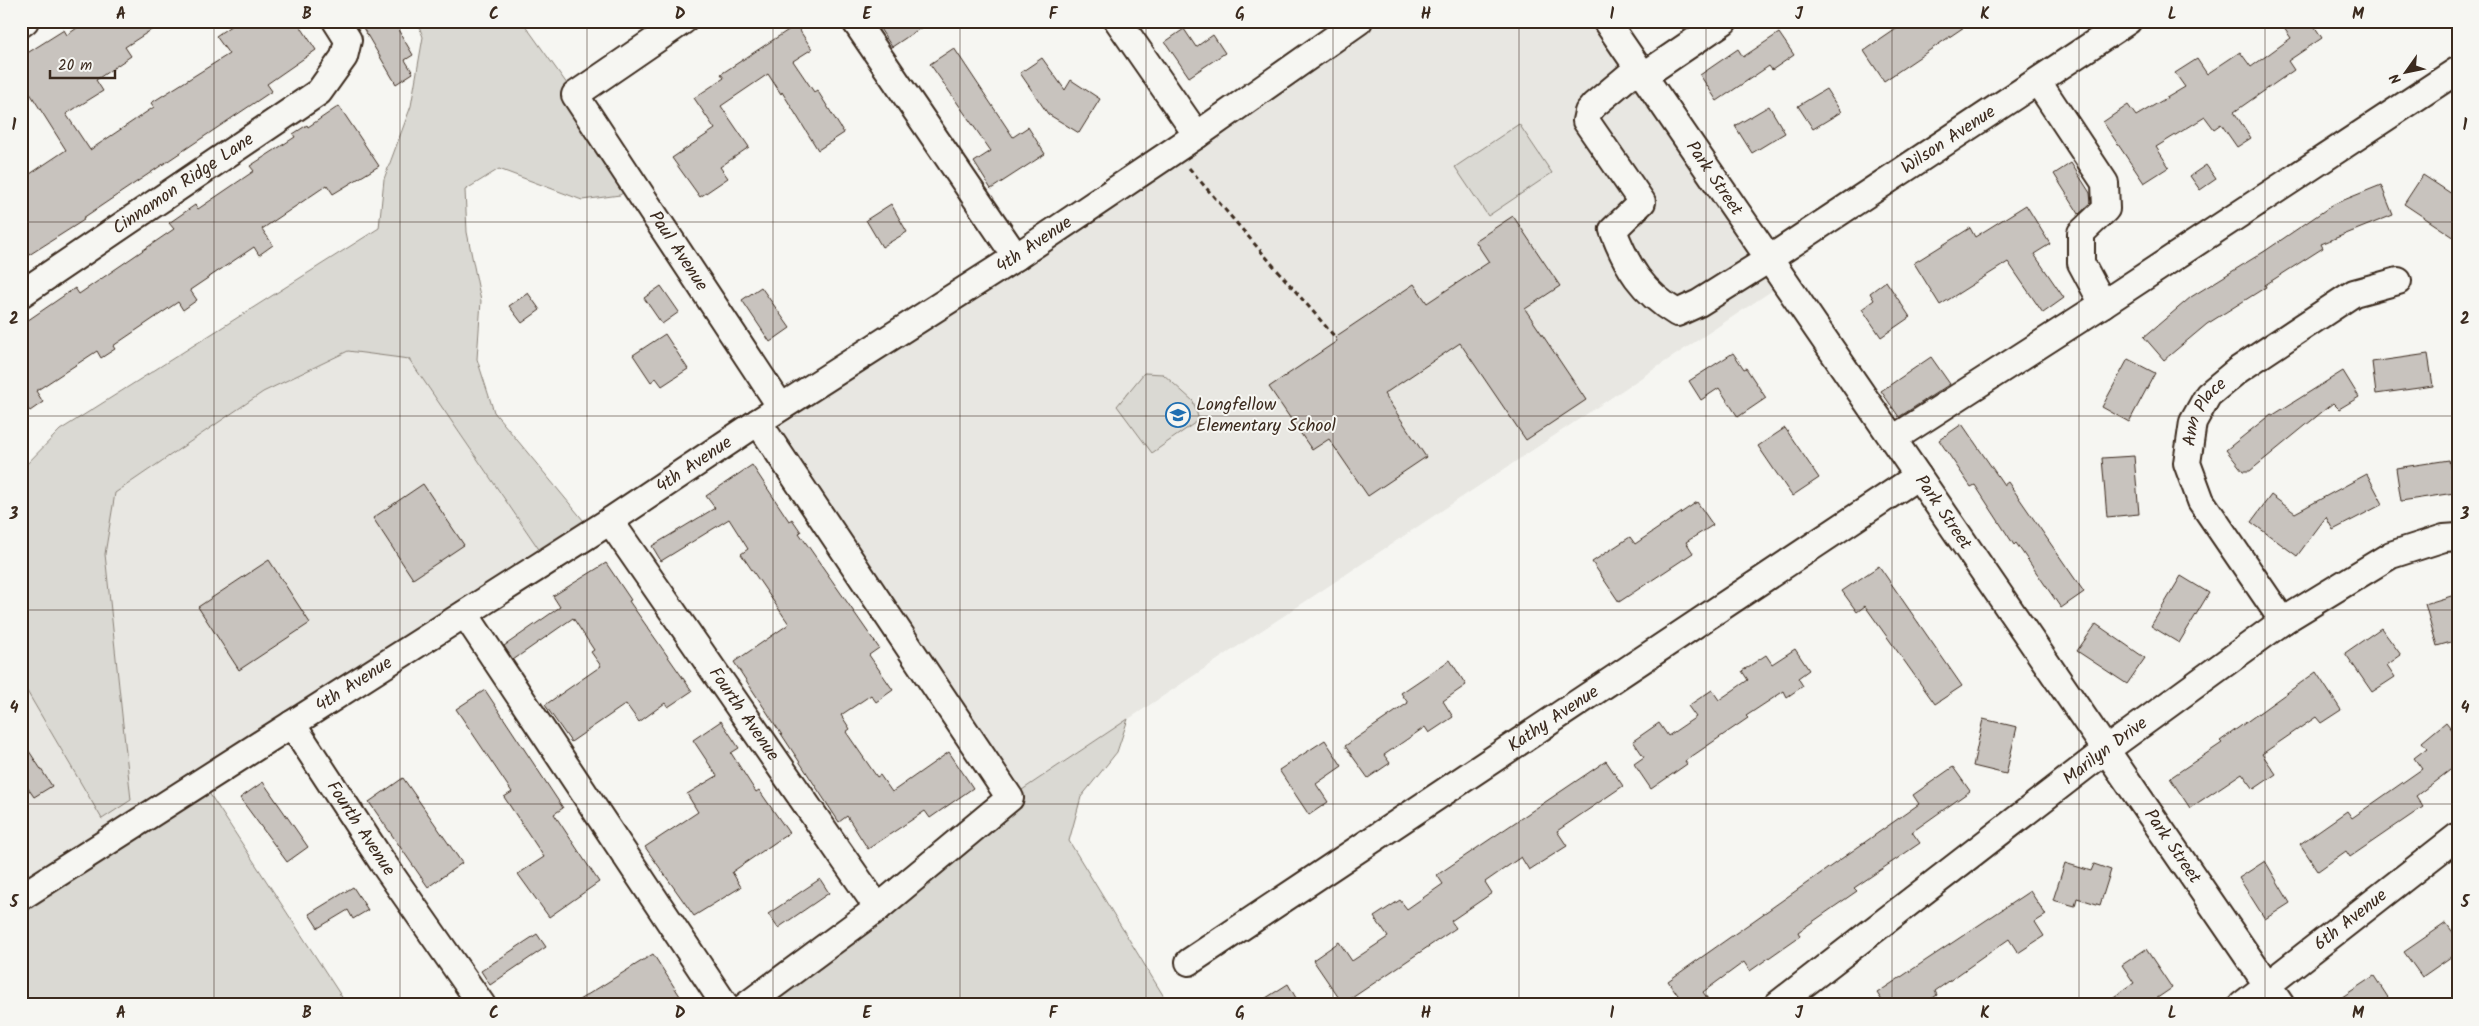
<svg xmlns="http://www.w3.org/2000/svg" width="2479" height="1026" font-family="Kalam,sans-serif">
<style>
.built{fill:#e8e7e2}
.green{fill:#dad9d3;stroke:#8a8278}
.building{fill:#c8c3be;stroke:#3b2a1e}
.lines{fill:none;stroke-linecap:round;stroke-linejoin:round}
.minor-casing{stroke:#3b2a1e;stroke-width:30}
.path{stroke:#3b2a1e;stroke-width:3;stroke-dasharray:5 4;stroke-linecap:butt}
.minor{stroke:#f6f6f2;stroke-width:26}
.grid{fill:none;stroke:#3b2a1e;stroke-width:1;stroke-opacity:0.55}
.labels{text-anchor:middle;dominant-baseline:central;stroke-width:4;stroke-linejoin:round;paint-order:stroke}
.street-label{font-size:18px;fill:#3b2a1e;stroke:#f6f6f2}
.poi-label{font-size:18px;fill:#3b2a1e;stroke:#f6f6f2;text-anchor:start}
.neatline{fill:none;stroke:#3b2a1e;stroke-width:2}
.grid-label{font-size:16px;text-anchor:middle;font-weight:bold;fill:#3b2a1e}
</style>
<rect width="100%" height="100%" fill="#f6f6f2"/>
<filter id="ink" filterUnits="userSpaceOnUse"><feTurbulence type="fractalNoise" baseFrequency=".02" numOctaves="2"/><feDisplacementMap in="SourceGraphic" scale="10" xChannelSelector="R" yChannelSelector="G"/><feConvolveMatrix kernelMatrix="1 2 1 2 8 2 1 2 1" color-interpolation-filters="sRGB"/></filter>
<g filter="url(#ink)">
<path class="built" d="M 1359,21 L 1606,21 L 1785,282 L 1010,798 L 758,422 Z
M 348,351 L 409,359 L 547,561 L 21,897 L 21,681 L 102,818 L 131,800 L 105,554 L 115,493 L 263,392 Z"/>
<path class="green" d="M 417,21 L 522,21 L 575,95 L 634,184 L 620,195 L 582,200 L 499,169 L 465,190 L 467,232 L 481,301 L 477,359 L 494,412 L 593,532 L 547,561 L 409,359 L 348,351 L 263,392 L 115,493 L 105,554 L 131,800 L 102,819 L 21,681 L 21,470 L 60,430 L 379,228 L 384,179 L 411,106 L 423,37 Z
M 1519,124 L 1552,173 L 1488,216 L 1455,167 Z
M 1144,373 L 1163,374 L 1193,401 L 1199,420 L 1152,453 L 1117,406 Z
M 1128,719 L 1117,752 L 1081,797 L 1069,841 L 1169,1005 L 747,1005 L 1010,798 Z
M 202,782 L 347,1005 L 21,1005 L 21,897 Z"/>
<path class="building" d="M 87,21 L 165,21 L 125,47 L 131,56 L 96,80 L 103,91 L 66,114 L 90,150 L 154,107 L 151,103 L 229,54 L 216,36 L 238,21 L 297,21 L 316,50 L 267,84 L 272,91 L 83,218 L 84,220 L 29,255 L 21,243 L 21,180 L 66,150 L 21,79 L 21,57 L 64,30 L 67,35 Z
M 359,21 L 393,21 L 413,55 L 405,60 L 413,73 L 396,84 Z
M 875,21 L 931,21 L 892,47 Z
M 1908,21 L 1973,21 L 1884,81 L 1864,51 Z
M 2279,21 L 2311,21 L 2322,38 L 2288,61 L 2294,70 L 2234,112 L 2251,138 L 2237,147 L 2221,124 L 2214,129 L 2205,117 L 2156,147 L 2169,167 L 2144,183 L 2103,122 L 2128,105 L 2136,116 L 2185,87 L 2175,73 L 2197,59 L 2207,74 L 2240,52 L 2251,67 L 2291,38 Z
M 796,25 L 812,49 L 793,61 L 814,92 L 817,90 L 844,133 L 818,150 L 782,92 L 781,94 L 768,74 L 721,106 L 749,147 L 720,167 L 728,178 L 700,197 L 672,158 L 715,129 L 694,98 L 724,78 L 721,74 Z
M 1184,29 L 1196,47 L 1213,35 L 1225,53 L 1189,77 L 1165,42 Z
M 1779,33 L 1794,55 L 1772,70 L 1769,66 L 1717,101 L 1700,75 L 1738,49 L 1743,57 Z
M 954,48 L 1013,137 L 1028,127 L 1045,154 L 991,189 L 974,162 L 991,151 L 930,64 Z
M 1042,58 L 1065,90 L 1071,80 L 1100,99 L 1079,133 L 1048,114 L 1020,73 Z
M 1826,89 L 1841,112 L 1813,129 L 1798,106 Z
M 339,106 L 379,166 L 333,194 L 327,185 L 262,229 L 273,245 L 259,255 L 254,247 L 190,290 L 197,300 L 183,310 L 178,302 L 113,346 L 115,349 L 101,358 L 97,351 L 36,391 L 43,402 L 30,411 L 21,401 L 21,325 L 75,288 L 79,294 L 174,229 L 169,223 L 195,205 L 198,209 L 254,171 L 250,166 L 295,137 L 293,134 L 307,125 L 308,127 Z
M 1769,106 L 1785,133 L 1752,153 L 1735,126 Z
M 2071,163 L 2090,193 L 2091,203 L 2079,214 L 2054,174 Z
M 2206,165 L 2216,179 L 2200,190 L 2190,176 Z
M 2423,175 L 2458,198 L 2458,240 L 2404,204 Z
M 2381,185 L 2393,215 L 2321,244 L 2323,248 L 2265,285 L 2266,287 L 2207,324 L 2164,360 L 2144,337 L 2191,297 L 2265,251 L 2334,204 Z
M 891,204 L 907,232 L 882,247 L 866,220 Z
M 2026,205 L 2050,244 L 2034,254 L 2064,298 L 2043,313 L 2008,262 L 1940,305 L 1914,263 L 1970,228 L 1975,237 Z
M 1513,216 L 1560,286 L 1525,309 L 1586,400 L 1526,440 L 1460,343 L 1384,394 L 1426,457 L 1368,496 L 1329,439 L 1312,450 L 1269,387 L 1337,341 L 1335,337 L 1414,284 L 1427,303 L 1489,262 L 1475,241 Z
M 1886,281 L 1910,317 L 1881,337 L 1862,309 L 1874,300 L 1870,293 Z
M 661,286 L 679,312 L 662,324 L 644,298 Z
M 761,287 L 790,328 L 770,342 L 742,300 Z
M 528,293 L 540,310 L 522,323 L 509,306 Z
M 665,334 L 688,369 L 662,386 L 656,378 L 651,382 L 633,355 Z
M 1733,353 L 1744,369 L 1746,368 L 1766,398 L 1738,417 L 1719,388 L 1701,400 L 1689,381 Z
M 2428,354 L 2433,386 L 2376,394 L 2372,362 Z
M 1931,357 L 1950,384 L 1899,417 L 1881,391 Z
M 2128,359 L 2155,373 L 2129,422 L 2102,407 Z
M 2343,371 L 2359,397 L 2339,409 L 2333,403 L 2250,471 L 2243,471 L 2226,450 L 2271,414 L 2273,415 Z
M 1962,424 L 2004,485 L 2008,482 L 2084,592 L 2061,608 L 2016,543 L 2014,545 L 1975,485 L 1971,487 L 1939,440 Z
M 1785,428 L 1819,478 L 1792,496 L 1758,446 Z
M 2134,456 L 2139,514 L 2107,517 L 2102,458 Z
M 2449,460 L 2454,493 L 2401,501 L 2396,468 Z
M 752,465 L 789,521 L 792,519 L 801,532 L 799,533 L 879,648 L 869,655 L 893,690 L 876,702 L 871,695 L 841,715 L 850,729 L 846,732 L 877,777 L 880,775 L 892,792 L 949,752 L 973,788 L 930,818 L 925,811 L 868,849 L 847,816 L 839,822 L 734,662 L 789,624 L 741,554 L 748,549 L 729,519 L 661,561 L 652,546 L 715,508 L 706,496 Z
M 2367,474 L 2383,504 L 2333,530 L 2326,517 L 2297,556 L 2251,522 L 2271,495 L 2295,513 Z
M 423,484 L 464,545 L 413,579 L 373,518 Z
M 1697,502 L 1713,525 L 1686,542 L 1693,553 L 1619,602 L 1592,562 L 1630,537 L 1635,544 Z
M 269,560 L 310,623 L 239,670 L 198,607 Z
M 606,563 L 631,600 L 629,601 L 692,691 L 668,707 L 665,703 L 639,722 L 626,704 L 571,742 L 545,705 L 601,666 L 591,652 L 594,650 L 573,618 L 513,660 L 504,646 L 560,607 L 553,596 Z
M 1879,566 L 1962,686 L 1935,704 L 1865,606 L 1857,612 L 1842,591 Z
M 2181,576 L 2209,593 L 2179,643 L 2151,626 Z
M 2458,594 L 2458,640 L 2437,646 L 2425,604 Z
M 2096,624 L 2145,658 L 2127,684 L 2077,651 Z
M 2381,628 L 2401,655 L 2387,665 L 2395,677 L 2372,692 L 2345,653 Z
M 1795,649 L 1809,670 L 1798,678 L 1803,686 L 1787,697 L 1784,691 L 1746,716 L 1748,718 L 1685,761 L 1687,764 L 1651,789 L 1634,764 L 1644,757 L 1633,741 L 1659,723 L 1668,736 L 1696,717 L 1688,706 L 1712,690 L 1719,700 L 1748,680 L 1742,671 L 1766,655 L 1772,664 Z
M 1450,660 L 1466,685 L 1443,701 L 1453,717 L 1429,733 L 1425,727 L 1384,755 L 1390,763 L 1368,778 L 1345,746 L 1408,703 L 1401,693 Z
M 2316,672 L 2341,710 L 2321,723 L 2316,717 L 2262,754 L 2276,774 L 2254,789 L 2242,773 L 2190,808 L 2170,778 L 2222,743 L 2220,741 Z
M 485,690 L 563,808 L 554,814 L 599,882 L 549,917 L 518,874 L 544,857 L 504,797 L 512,792 L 456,709 Z
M 1983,719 L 2017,727 L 2006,774 L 1973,766 Z
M 721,721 L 739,748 L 731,753 L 756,792 L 759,790 L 789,833 L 732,872 L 741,887 L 694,916 L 645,847 L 698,812 L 687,794 L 717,776 L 693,740 Z
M 2446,722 L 2458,737 L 2458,764 L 2416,796 L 2423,807 L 2350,857 L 2346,851 L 2318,871 L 2300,844 L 2347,811 L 2352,818 L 2422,769 L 2414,758 L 2427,748 L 2422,742 Z
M 21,739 L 52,786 L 34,797 L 21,778 Z
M 1325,740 L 1342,766 L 1316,784 L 1328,802 L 1309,815 L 1279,770 Z
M 1606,761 L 1623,786 L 1557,831 L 1567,846 L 1529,870 L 1521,857 L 1485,882 L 1492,893 L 1451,921 L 1456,928 L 1343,1004 L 1313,960 L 1339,942 L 1352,961 L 1388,937 L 1374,917 L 1400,900 L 1407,909 L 1443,884 L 1437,875 Z
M 1953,767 L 1970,791 L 1912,832 L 1920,843 L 1854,888 L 1857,891 L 1798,932 L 1800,936 L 1750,971 L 1744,962 L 1703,992 L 1712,1005 L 1685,1005 L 1668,981 L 1919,804 L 1913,795 Z
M 403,778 L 462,863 L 428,887 L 369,802 Z
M 263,782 L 308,847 L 287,862 L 240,798 Z
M 2265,861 L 2290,903 L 2265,919 L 2239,878 Z
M 2065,863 L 2091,871 L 2094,864 L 2111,870 L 2100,905 L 2077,898 L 2075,906 L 2053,900 Z
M 820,879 L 829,893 L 778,928 L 768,914 Z
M 353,887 L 368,910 L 353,919 L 348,910 L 318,928 L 309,914 Z
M 2030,891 L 2046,915 L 2035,922 L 2044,936 L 2018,953 L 2009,939 L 1935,991 L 1937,995 L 1923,1005 L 1885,1005 L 1877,993 Z
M 2446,923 L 2458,939 L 2458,952 L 2422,977 L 2404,952 Z
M 537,934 L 546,947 L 490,985 L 481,971 Z
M 2146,949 L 2172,988 L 2147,1005 L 2102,1005 L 2134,983 L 2122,965 Z
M 653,954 L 680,996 L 665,1005 L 571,1005 Z
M 2374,976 L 2393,1005 L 2330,1005 Z
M 1288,984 L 1300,1005 L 1255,1005 Z"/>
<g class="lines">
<defs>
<g id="minor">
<path id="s1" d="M 683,21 L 575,95 L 781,407"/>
<path d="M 855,21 L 1016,257"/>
<path d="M 1118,21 L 1197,135"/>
<path id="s2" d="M 1606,21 L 2281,1005"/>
<path d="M 21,24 L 25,21"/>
<path id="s3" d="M 1638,68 L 1594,105 L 1588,112 L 1586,121 L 1642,202 L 1613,230 C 1627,267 1642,292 1677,313 L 1699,303 L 1769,259 L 2128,21"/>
<path d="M 1643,76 L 1724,21"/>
<path d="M 2038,82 L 2105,183 L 2106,209 L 2081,233 L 2081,263 L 2103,304"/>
<path id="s4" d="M 21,294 L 319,92 L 344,57 L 348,40 L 336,21"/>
<path d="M 1893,439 L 2103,304 L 2458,70"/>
<path id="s5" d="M 610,521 L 878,908"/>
<path d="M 465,614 L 725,1005"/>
<path id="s6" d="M 2283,621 L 2201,501 L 2187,463 L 2193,422 L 2208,395 L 2238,370 L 2354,293 L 2398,281"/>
<path id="s7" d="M 292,724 L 383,863 L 482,1005"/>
<path id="s8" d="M 21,897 L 610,521 L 758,422 L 1016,257 L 1197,135 L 1359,21"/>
<path id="s9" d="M 1189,962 L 1918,476"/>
<path d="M 747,1005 L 878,908 L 1010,798 L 758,422"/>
<path id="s10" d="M 1777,1005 L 2106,750 L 2283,621 L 2391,555 L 2444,538 L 2458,537"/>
<path id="s11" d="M 2242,1005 L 2458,836"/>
</g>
</defs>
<use href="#minor" class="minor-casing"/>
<path class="path" d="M 1189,168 L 1335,337"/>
<use href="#minor" class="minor"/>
</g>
</g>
<path class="grid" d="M 214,21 L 214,1005M 400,21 L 400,1005M 587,21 L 587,1005M 773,21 L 773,1005M 960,21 L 960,1005M 1146,21 L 1146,1005M 1333,21 L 1333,1005M 1519,21 L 1519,1005M 1706,21 L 1706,1005M 1892,21 L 1892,1005M 2079,21 L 2079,1005M 2265,21 L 2265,1005M 21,222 L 2458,222M 21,416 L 2458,416M 21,610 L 2458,610M 21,804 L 2458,804"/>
<defs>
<symbol id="school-ring" viewBox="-11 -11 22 22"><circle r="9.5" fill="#f6f6f2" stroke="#1f6fb2" stroke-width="1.5"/><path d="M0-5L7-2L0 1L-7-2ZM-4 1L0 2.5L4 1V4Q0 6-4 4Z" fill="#1f6fb2"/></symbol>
</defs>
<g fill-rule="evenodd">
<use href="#school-ring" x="1164" y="401" width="28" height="28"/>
</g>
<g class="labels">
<g class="street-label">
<text stroke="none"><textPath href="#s3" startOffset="644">Wilson Avenue</textPath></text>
<text stroke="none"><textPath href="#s2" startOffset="191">Park Street</textPath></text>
<text stroke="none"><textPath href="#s4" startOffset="196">Cinnamon Ridge Lane</textPath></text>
<text stroke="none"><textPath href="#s8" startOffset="1205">4th Avenue</textPath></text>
<text stroke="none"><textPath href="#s1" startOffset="318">Paul Avenue</textPath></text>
<text stroke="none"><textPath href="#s6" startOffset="241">Ann Place</textPath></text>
<text stroke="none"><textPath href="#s8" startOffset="800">4th Avenue</textPath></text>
<text stroke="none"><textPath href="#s2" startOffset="596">Park Street</textPath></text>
<text stroke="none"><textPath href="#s8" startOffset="395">4th Avenue</textPath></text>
<text stroke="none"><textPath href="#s5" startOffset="235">Fourth Avenue</textPath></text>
<text stroke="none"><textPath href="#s9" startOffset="438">Kathy Avenue</textPath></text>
<text stroke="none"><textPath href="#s10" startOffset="415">Marilyn Drive</textPath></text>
<text stroke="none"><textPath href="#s7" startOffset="125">Fourth Avenue</textPath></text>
<text stroke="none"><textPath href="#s2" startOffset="1001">Park Street</textPath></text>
<text stroke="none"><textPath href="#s11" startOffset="138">6th Avenue</textPath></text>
</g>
<g class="poi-label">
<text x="1196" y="405">Longfellow<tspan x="1196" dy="21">Elementary School</tspan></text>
</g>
</g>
<rect width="2479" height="1026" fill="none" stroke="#f6f6f2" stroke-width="55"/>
<g transform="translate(2406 72) rotate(237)" stroke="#f6f6f2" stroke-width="4" paint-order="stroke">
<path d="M0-4L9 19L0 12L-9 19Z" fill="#3b2a1e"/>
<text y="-8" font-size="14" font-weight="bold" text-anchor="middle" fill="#3b2a1e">N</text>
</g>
<path d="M50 70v8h65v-8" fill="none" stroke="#3b2a1e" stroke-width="2.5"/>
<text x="58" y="70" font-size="15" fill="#3b2a1e" stroke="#f6f6f2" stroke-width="4" paint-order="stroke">20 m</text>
<rect x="28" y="28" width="2424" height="970" class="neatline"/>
<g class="grid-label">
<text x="121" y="19">A</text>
<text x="307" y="19">B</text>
<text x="494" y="19">C</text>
<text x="680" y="19">D</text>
<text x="867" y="19">E</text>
<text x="1053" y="19">F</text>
<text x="1240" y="19">G</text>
<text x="1426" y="19">H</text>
<text x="1612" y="19">I</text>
<text x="1799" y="19">J</text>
<text x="1985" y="19">K</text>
<text x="2172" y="19">L</text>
<text x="2358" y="19">M</text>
<text x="14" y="130">1</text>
<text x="2465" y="130">1</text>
<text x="14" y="324">2</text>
<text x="2465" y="324">2</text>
<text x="14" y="519">3</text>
<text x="2465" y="519">3</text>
<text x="14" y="713">4</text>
<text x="2465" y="713">4</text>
<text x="14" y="907">5</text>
<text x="2465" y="907">5</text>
<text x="121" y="1018">A</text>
<text x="307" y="1018">B</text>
<text x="494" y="1018">C</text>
<text x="680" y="1018">D</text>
<text x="867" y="1018">E</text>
<text x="1053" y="1018">F</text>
<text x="1240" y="1018">G</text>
<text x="1426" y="1018">H</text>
<text x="1612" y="1018">I</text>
<text x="1799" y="1018">J</text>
<text x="1985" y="1018">K</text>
<text x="2172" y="1018">L</text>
<text x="2358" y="1018">M</text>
</g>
</svg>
